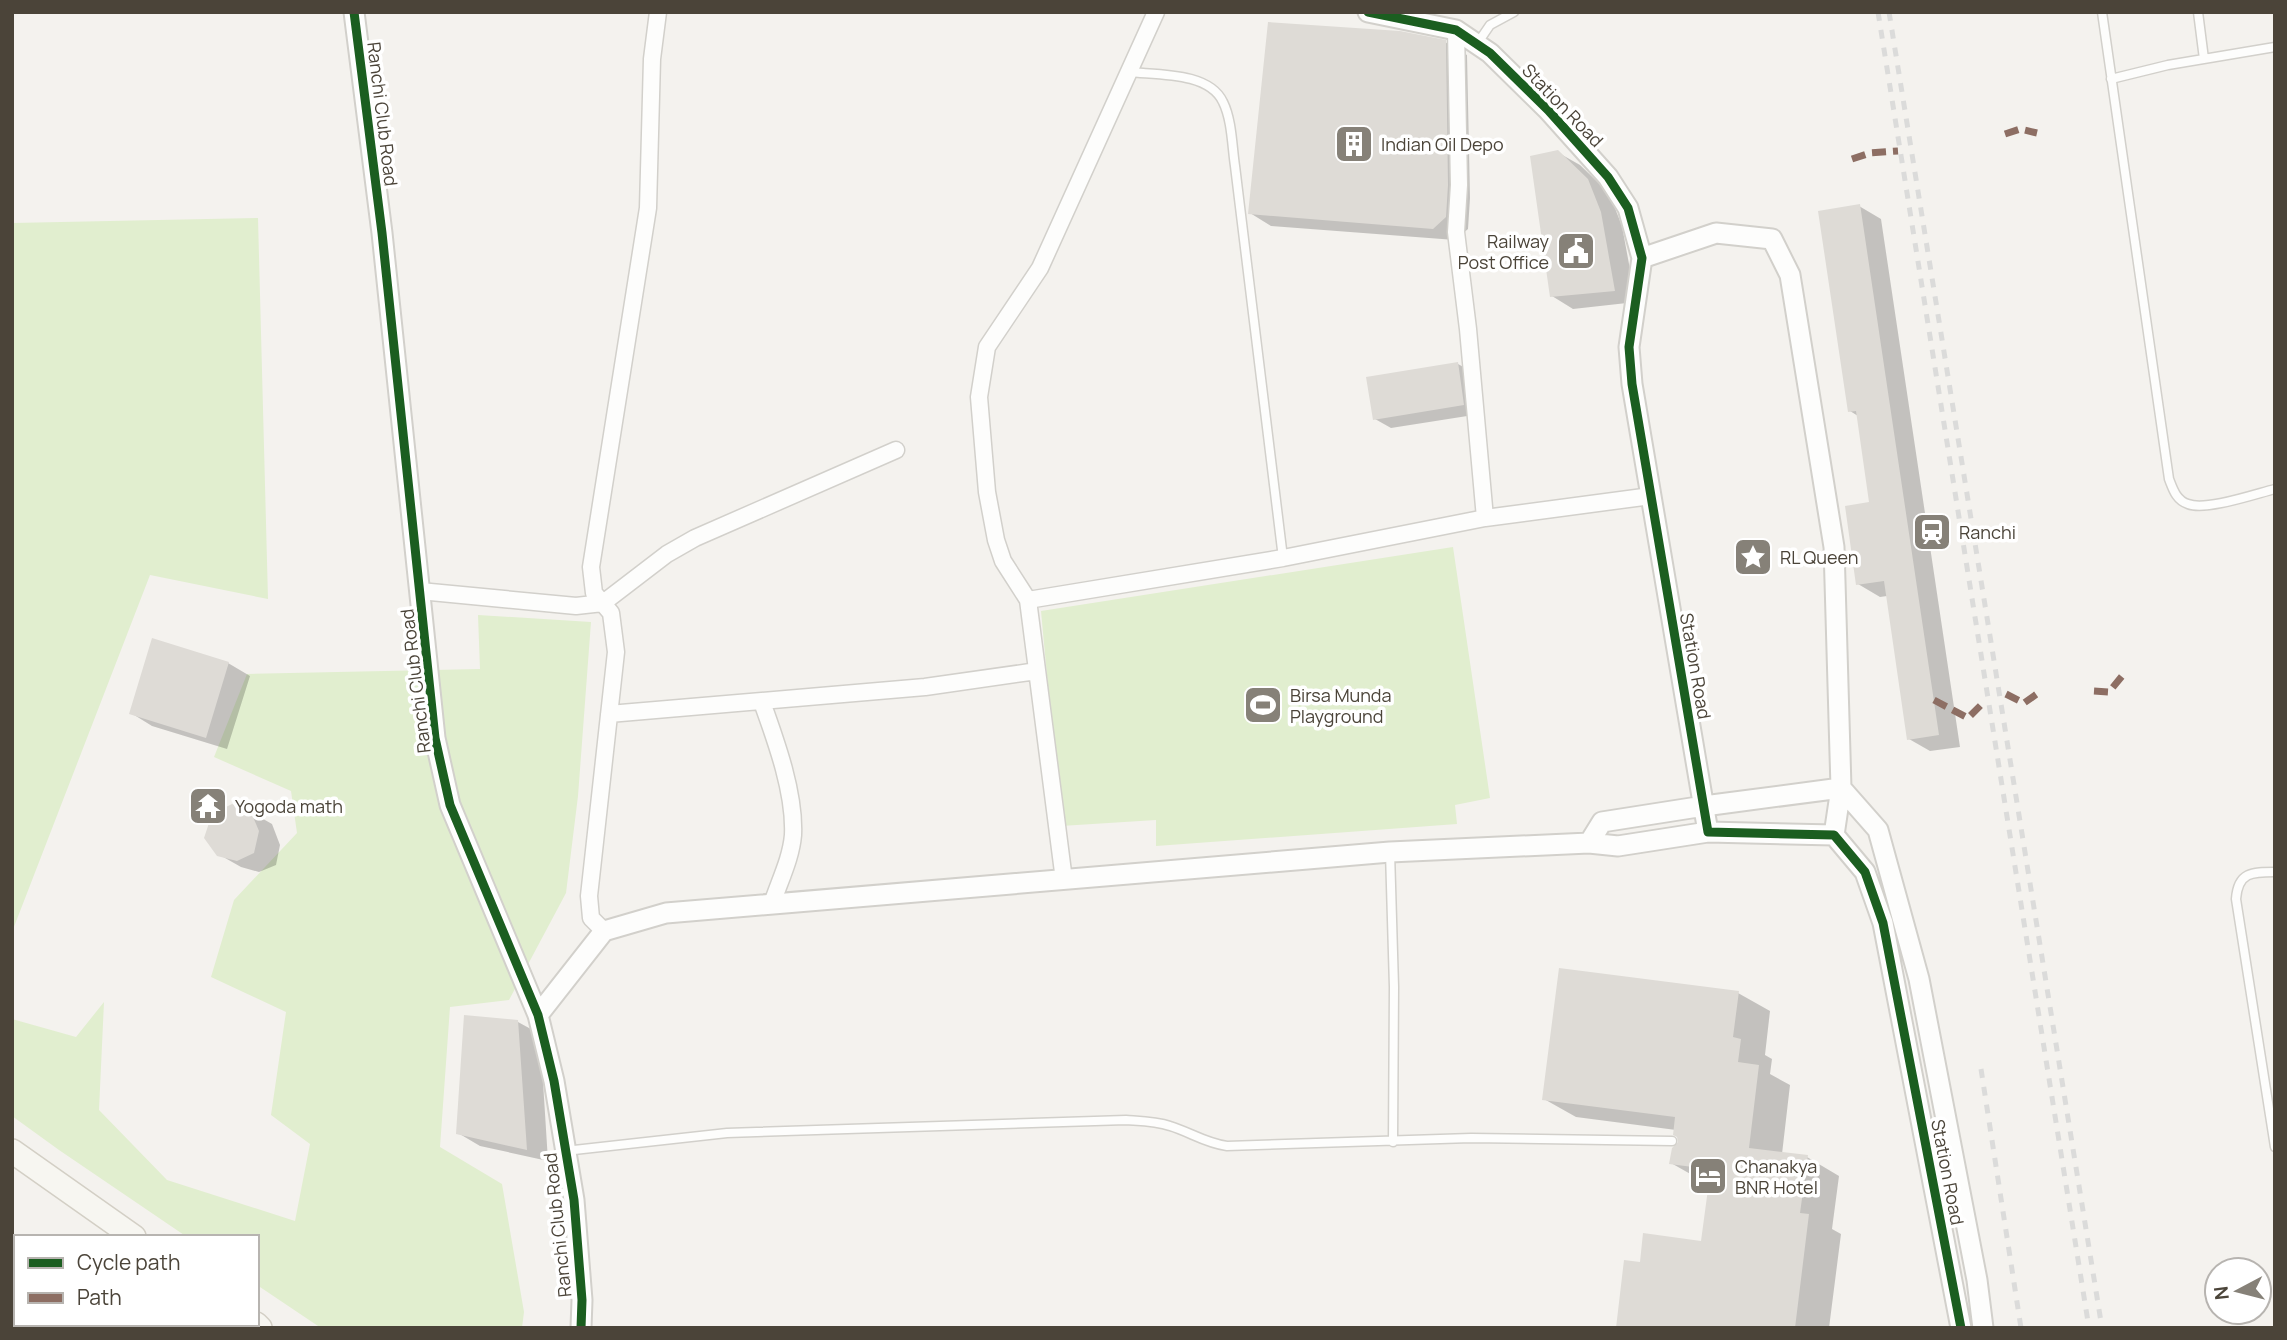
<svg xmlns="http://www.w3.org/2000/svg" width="2287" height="1340" font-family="Manrope,sans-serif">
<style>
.green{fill:#e1eecf}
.shadow{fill:#0003}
.building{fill:#dedbd6}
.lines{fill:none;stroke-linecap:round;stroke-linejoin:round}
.service-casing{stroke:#d2d0cb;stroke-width:11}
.minor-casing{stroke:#d2d0cb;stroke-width:19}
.tertiary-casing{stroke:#d2d0cb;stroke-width:23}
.secondary-casing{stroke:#d3cfc5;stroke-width:26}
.service{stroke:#fdfdfc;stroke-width:8}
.minor{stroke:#fdfdfc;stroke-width:16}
.tertiary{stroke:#fdfdfc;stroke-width:19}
.secondary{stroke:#f7f6f1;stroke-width:23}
.rail{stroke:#dbdbda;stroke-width:5;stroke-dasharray:9 9;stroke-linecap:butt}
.quiet{stroke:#8d6e63;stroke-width:7;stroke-dasharray:14 7;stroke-linecap:butt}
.cycleway-casing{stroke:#fff;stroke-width:13}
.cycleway{stroke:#1b5e20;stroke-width:9}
.labels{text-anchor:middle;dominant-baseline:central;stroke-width:7;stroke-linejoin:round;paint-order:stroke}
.street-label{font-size:18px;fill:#4b4439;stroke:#fff}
.poi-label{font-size:18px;fill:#4b4439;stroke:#fff;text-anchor:start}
</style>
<rect width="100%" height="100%" fill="#f4f2ee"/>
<path class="green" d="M 258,218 L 268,599 L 150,575 L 12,932 L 12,223 Z
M 1453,547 L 1490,798 L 1455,805 L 1457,824 L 1156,846 L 1156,820 L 1061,826 L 1041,611 Z
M 478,615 L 591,622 L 578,796 L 566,893 L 509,1000 L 450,1007 L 440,1147 L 502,1184 L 524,1312 L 522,1328 L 321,1328 L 257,1285 L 257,1237 L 187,1237 L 59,1150 L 12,1116 L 12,1019 L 76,1037 L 104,1002 L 99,1110 L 167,1180 L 295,1221 L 310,1144 L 271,1115 L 286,1012 L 211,977 L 234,900 L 297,833 L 291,791 L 214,757 L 247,674 L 480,669 Z"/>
<path class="shadow" d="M 1445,42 L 1467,55 L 1470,198 L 1468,229 L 1455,240 L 1271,226 L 1250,213 Z
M 1557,152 L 1580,165 L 1609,193 L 1622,226 L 1636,302 L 1573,309 L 1552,296 Z
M 1859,206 L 1881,219 L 1960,747 L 1930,751 L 1909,739 L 1887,596 L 1880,597 L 1858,584 L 1871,503 L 1858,416 L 1850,411 Z
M 1458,364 L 1474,373 L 1480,414 L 1391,428 L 1375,419 Z
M 228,663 L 250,676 L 227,749 L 152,726 L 131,713 Z
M 249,811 L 272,824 L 280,845 L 276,865 L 259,872 L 241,867 L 218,854 Z
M 1738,993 L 1770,1011 L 1765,1055 L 1772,1059 L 1770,1074 L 1790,1085 L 1782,1154 L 1807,1157 L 1839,1176 L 1832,1229 L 1841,1234 L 1829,1328 L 1617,1328 L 1641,1264 L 1703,1243 L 1709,1192 L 1700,1187 L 1701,1180 L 1671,1163 L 1680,1142 L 1676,1130 L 1576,1117 L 1544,1099 Z
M 518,1022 L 540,1034 L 548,1161 L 480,1146 L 458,1133 Z"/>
<path class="building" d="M 1268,22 L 1400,31 L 1446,40 L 1448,185 L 1446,217 L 1433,229 L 1248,214 Z
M 1558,150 L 1588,179 L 1601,212 L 1615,291 L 1550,297 L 1530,156 Z
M 1860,204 L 1939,735 L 1907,740 L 1884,581 L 1856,585 L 1845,506 L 1869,502 L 1856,411 L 1848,412 L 1818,211 Z
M 1458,362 L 1464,405 L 1373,420 L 1366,377 Z
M 152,638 L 229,662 L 206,738 L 129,714 Z
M 232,804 L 250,810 L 259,831 L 254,853 L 237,861 L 217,856 L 204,838 L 212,814 Z
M 1559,968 L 1739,991 L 1733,1037 L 1741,1039 L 1738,1062 L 1759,1065 L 1749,1148 L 1808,1155 L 1800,1213 L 1809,1214 L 1795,1328 L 1616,1328 L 1624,1260 L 1640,1262 L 1643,1233 L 1701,1241 L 1708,1189 L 1698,1188 L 1701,1168 L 1669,1164 L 1672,1148 L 1678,1142 L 1677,1137 L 1673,1135 L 1675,1117 L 1542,1100 Z
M 464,1015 L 518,1020 L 527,1150 L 456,1134 Z"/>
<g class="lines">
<defs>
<path id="service" d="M 2102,12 L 2169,479 C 2173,489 2176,500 2188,504 C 2206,511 2255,494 2275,489
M 2198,12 L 2204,59
M 1477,44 L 1490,25 L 1514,12
M 1129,72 C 1158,75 1209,72 1223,102 C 1232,120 1232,146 1235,166 L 1283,558
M 2111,79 L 2168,65 L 2275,47
M 1390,852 L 1394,987 L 1393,1142
M 2275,872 C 2252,872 2238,872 2236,899 L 2275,1147
M 565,1151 L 727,1133 L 1126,1120 C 1141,1121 1156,1121 1170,1126 C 1190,1132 1205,1143 1227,1146 L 1471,1138 L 1672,1141"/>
<path id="minor" d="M 1485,518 L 1651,496
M 420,591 L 576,606 L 603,603 L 667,554 L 695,538 L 896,450
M 1028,600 L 1283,558 L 1485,518 L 1468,329 L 1456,232 L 1459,185 L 1456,30
M 762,702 C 776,741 795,793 793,835 C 791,859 779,882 772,904
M 609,714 L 925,687 L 1037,671
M 1064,880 L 1028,600 L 1003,561 L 996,540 L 987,492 L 979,397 L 987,347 L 1040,268 L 1156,12
M 604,931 L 591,918 L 589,896 L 616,652 L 611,613 L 594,593 L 591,567 L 648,208 L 652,59 L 658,12
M 172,1328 L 173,1324"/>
<path id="tertiary" d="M 354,12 L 382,233 L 435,738 L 450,805 L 538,1015 L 554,1081 L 574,1200 L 582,1300 L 581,1328
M 1368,12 L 1456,30 L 1490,53 L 1548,110 L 1608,177 L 1628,208 L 1642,258 L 1629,347 L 1632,384 L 1708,832 L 1834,835 L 1865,872 L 1883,923 L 1961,1328
M 1642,258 L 1716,233 L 1772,239 L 1790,275 L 1834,547 L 1841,788 L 1834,835
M 1589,843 L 1602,822 L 1704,806 L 1841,788 L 1878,830 L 1919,979 L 1977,1280 L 1983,1328
M 538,1015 L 604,931 L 666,913 L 1390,852 L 1589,843 L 1618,846 L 1708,832"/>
<path id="secondary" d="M 12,1151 L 134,1237
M 256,1324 L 260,1328"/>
</defs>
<use href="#service" class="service-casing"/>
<use href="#minor" class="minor-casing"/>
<use href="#tertiary" class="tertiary-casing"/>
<use href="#secondary" class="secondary-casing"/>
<use href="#service" class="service"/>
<use href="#minor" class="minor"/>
<use href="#tertiary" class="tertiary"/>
<use href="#secondary" class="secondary"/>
<path class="rail" d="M 1878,12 L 2089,1328
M 1889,12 L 2102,1328
M 1981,1069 L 2021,1328"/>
<path class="quiet" d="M 2005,134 L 2020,129 L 2037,133
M 1852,159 L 1870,153 L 1898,151
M 2094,691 L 2109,692 L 2123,675
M 2006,694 L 2024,703 L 2041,691
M 1934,700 L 1968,718 L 1983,703"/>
<defs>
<path id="cycleway" d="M 354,12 L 382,233 L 435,738 L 450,805 L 538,1015 L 554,1081 L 574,1200 L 582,1300 L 581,1328
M 1368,12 L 1456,30 L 1490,53 L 1548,110 L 1608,177 L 1628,208 L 1642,258 L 1629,347 L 1632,384 L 1708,832 L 1834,835 L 1865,872 L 1883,923 L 1961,1328"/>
</defs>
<use href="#cycleway" class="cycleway-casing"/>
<use href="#cycleway" class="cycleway"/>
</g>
<defs>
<symbol id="building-square" viewBox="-11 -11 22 22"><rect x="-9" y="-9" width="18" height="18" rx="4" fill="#868178" stroke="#fff"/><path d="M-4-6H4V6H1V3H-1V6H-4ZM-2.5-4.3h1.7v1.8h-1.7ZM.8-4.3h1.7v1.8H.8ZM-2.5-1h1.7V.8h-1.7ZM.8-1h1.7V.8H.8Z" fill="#fff"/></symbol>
<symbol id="civic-square" viewBox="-11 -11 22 22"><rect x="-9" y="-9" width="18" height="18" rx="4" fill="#868178" stroke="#fff"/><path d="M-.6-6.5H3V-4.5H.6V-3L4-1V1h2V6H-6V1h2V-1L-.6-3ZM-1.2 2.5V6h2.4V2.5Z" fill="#fff"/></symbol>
<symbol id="station-square" viewBox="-11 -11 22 22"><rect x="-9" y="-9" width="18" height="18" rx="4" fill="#868178" stroke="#fff"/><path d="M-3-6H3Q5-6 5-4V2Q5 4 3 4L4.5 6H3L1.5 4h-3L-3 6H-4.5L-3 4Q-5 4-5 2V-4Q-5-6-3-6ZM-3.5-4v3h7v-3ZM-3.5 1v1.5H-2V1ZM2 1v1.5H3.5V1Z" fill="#fff"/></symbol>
<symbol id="sight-square" viewBox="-11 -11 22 22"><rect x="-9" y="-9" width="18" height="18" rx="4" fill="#868178" stroke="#fff"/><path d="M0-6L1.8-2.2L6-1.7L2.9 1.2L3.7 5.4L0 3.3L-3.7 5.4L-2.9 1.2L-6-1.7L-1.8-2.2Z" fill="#fff"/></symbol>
<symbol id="stadium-square" viewBox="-11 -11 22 22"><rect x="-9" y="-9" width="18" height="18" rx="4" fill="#868178" stroke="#fff"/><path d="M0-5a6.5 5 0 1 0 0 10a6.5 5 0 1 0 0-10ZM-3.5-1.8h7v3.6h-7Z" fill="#fff"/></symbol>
<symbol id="temple-square" viewBox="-11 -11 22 22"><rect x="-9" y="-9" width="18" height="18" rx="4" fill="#868178" stroke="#fff"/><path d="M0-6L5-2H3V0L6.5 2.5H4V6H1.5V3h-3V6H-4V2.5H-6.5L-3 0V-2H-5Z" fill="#fff"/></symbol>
<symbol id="hotel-square" viewBox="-11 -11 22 22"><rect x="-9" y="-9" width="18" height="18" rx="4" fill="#868178" stroke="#fff"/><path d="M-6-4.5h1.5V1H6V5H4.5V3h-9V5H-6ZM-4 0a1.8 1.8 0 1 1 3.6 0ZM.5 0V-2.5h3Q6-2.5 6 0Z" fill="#fff"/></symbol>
</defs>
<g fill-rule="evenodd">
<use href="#building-square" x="1332" y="122" width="44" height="44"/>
<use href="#civic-square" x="1554" y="229" width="44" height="44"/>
<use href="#station-square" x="1910" y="510" width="44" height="44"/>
<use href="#sight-square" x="1731" y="535" width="44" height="44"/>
<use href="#stadium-square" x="1241" y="683" width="44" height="44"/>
<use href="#temple-square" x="186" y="784" width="44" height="44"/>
<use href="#hotel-square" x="1686" y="1154" width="44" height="44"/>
</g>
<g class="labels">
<g class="street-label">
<text transform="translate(1563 105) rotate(46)">Station Road</text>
<text transform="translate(383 114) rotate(83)">Ranchi Club Road</text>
<text transform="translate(1696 666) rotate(80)">Station Road</text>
<text transform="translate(415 681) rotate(-97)">Ranchi Club Road</text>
<text transform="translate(1948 1172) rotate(79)">Station Road</text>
<text transform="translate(557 1225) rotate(-96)">Ranchi Club Road</text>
</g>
<g class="poi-label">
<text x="1381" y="144">Indian Oil Depo</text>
<text x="1549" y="241" text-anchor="end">Railway<tspan x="1549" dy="21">Post Office</tspan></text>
<text x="1959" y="532">Ranchi</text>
<text x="1780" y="557">RL Queen</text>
<text x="1290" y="695">Birsa Munda<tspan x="1290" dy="21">Playground</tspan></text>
<text x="235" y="806">Yogoda math</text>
<text x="1735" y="1166">Chanakya<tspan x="1735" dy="21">BNR Hotel</tspan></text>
</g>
</g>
<rect width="2287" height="1340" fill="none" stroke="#4b4439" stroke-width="28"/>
<rect x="14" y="1235" width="245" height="91" fill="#ffffff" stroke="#b7b4b0" stroke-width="2"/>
<rect x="28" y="1258" width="35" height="10" fill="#1b5e20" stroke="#b7b4b0" stroke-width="2"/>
<text x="77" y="1270" font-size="21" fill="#4b4439">Cycle path</text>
<rect x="28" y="1293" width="35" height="10" fill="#8d6e63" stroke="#b7b4b0" stroke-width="2"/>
<text x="77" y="1305" font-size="21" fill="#4b4439">Path</text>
<g transform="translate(2238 1291) rotate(263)"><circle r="33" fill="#ffffff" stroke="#b7b4b0" stroke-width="2"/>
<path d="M0-5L12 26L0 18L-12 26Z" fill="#868178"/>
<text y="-10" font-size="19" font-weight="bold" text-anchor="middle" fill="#4b4439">N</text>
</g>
</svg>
